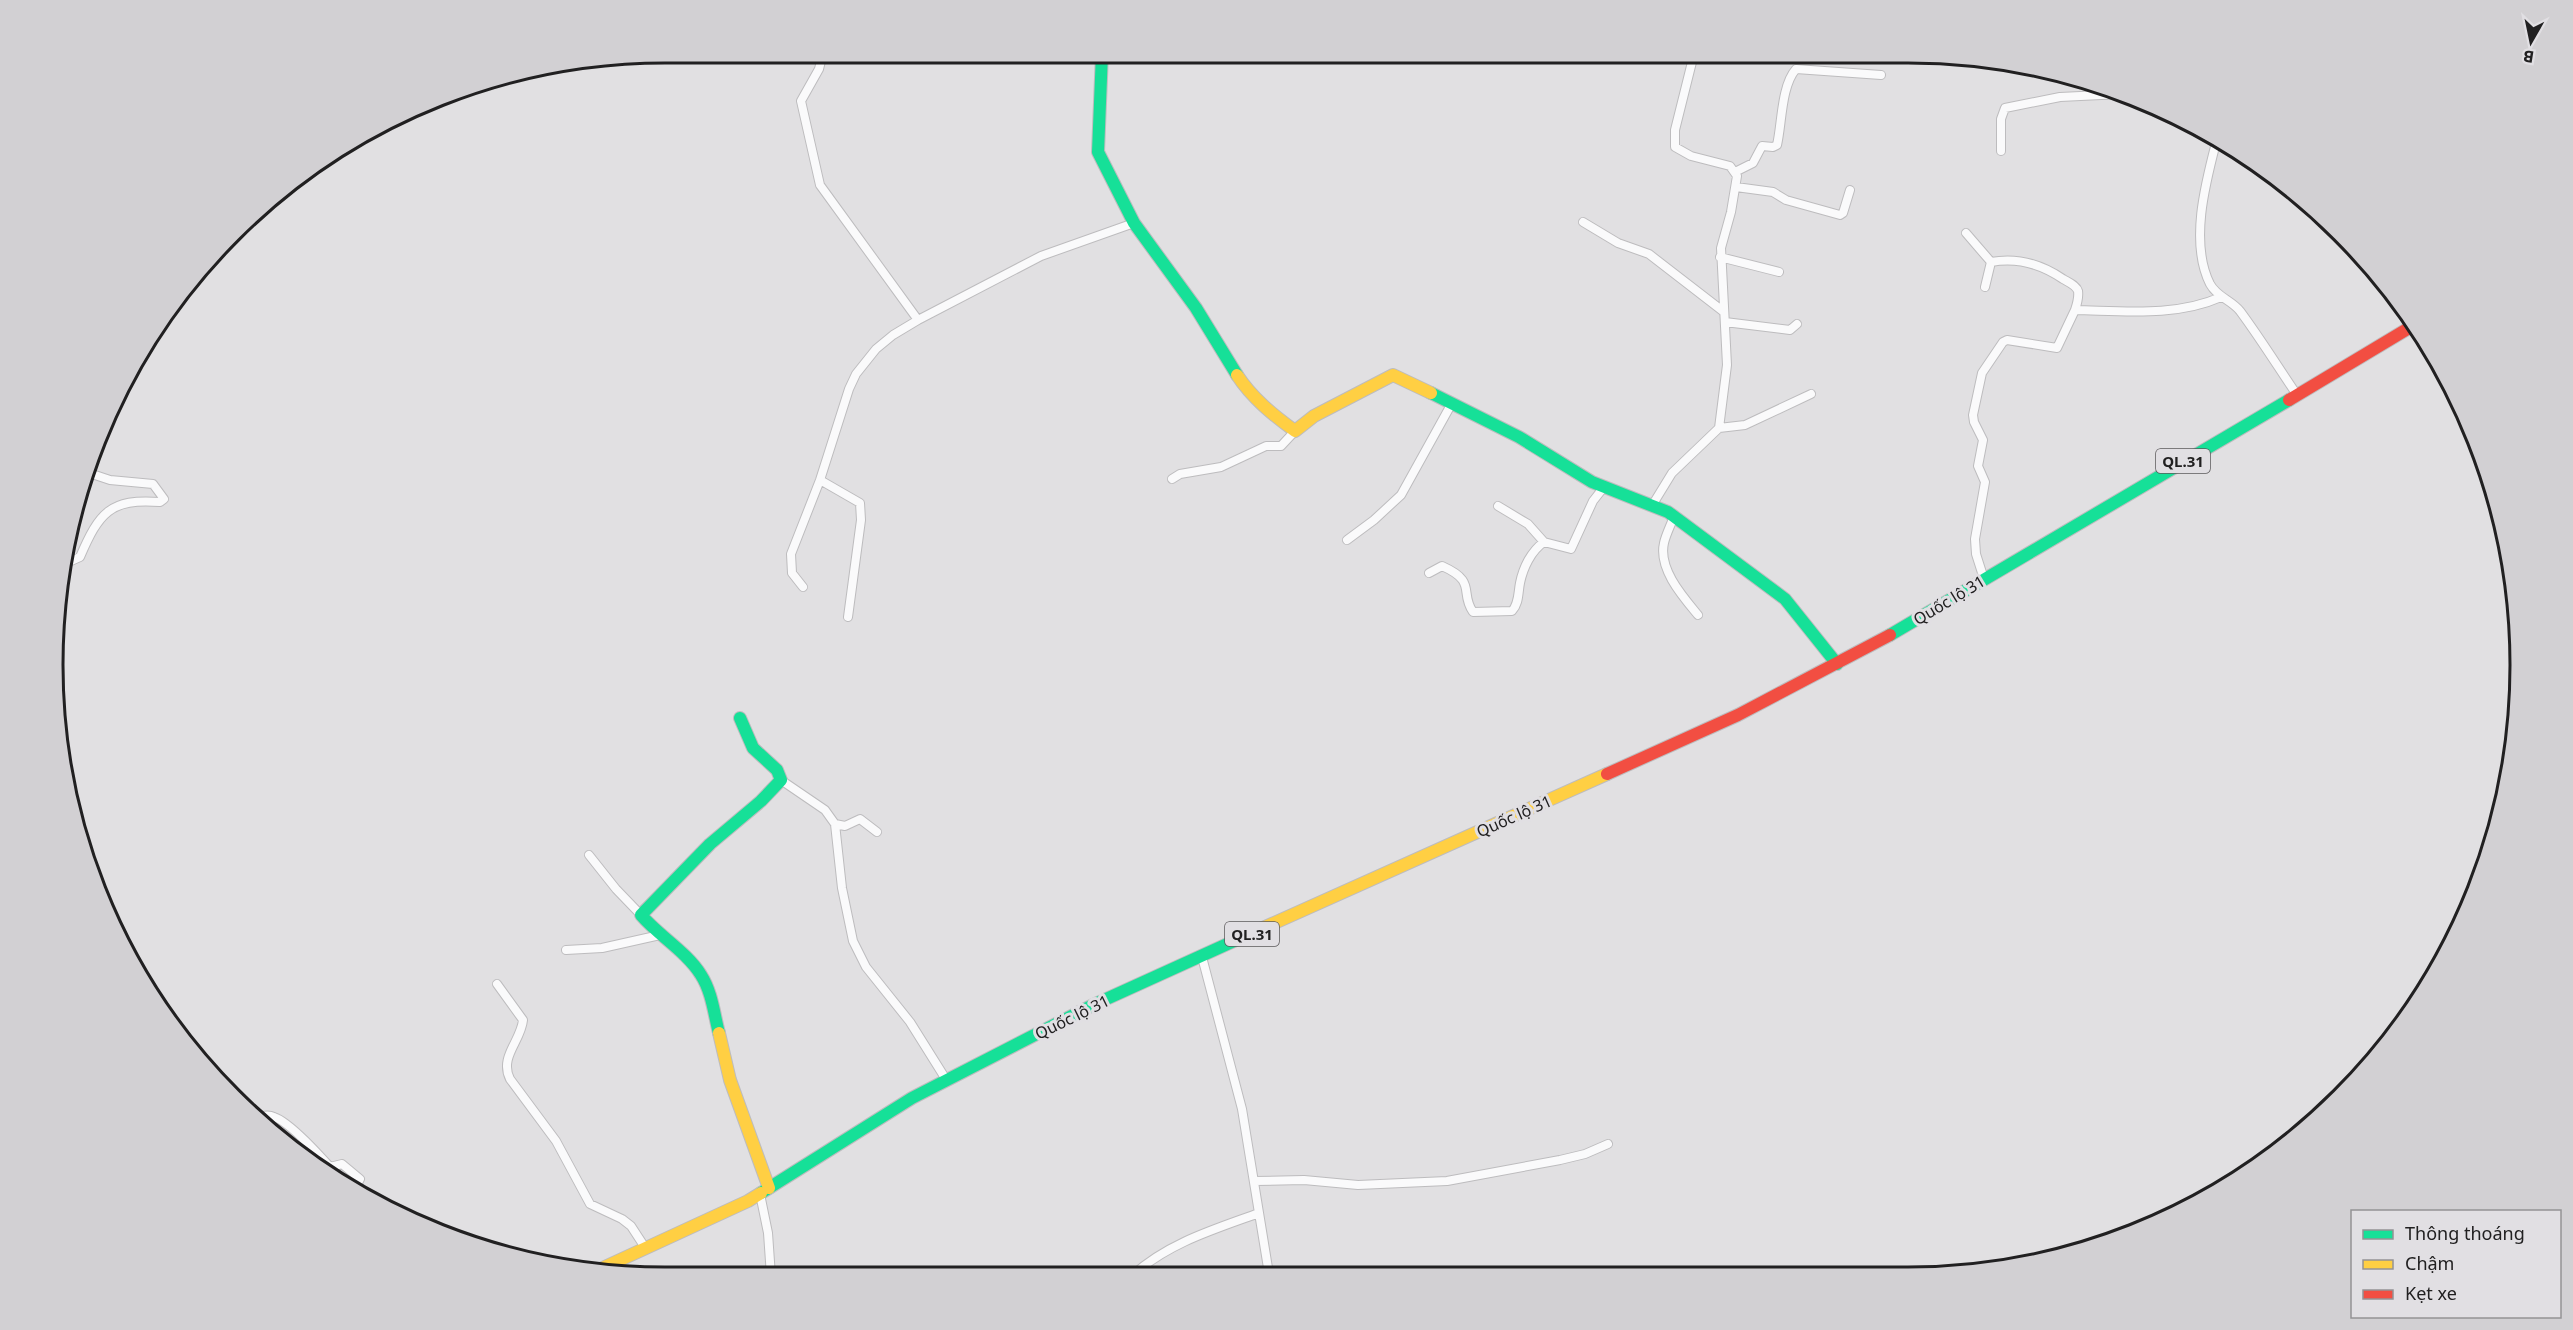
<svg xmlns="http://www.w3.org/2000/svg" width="2573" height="1330" font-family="'Noto Sans',sans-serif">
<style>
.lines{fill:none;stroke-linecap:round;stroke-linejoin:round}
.street-casing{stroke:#bdbcbe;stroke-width:10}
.fast-casing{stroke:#bdbcbe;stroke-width:14}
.slow-casing{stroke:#bdbcbe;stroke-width:14}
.jam-casing{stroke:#bdbcbe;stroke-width:14}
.street{stroke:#fafafb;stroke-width:8}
.fast{stroke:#16e098;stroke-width:12}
.slow{stroke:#ffcf43;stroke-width:12}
.jam{stroke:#f24e42;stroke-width:12}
.labels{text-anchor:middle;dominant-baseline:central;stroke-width:6;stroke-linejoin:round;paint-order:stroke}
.shield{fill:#e1dfe3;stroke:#5b595b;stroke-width:1.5}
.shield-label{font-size:15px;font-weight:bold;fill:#212021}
.street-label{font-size:16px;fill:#212021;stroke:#e1dfe3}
.rim{fill:none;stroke:#212021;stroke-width:3}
</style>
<rect width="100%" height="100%" fill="#e1e0e2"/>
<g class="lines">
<defs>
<path id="street" d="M 823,53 L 819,69 L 801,101 L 820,185 L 918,320
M 2217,139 C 2206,181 2189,242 2210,284 C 2217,297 2231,300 2240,311 C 2260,338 2278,367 2297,395
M 2001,151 L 2001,119 L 2005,108 L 2060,97 L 2122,94
M 1735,172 L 1753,163 L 1762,146 L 1773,147 L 1777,145 C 1782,124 1781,86 1796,69 L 1881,75
M 1736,187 L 1773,192 L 1786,200 L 1840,215 L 1843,213 L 1850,190
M 1583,222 L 1618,243 L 1649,254 L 1724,312
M 1966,233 L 1991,262
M 1720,257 L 1779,272
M 1985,287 L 1991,262 C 2018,257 2041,264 2063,279 C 2068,282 2076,285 2078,291 C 2079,297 2077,304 2075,310
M 1725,322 L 1790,330 L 1797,324
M 1719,428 L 1745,425 L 1811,394
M 1172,479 L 1180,474 L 1221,467 L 1266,446 L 1281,446 L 1295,431
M 820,480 L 860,503 L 861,520 L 848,617
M 1653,504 L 1672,473 L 1719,428 L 1727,365 L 1721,248 L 1731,212 L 1737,176 L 1730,166 L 1691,156 L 1675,147 L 1675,130 L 1694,54
M 1498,506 L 1528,524 L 1544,542 L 1571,549 L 1593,501 L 1604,487
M 1674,516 C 1671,525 1666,534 1664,543 C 1658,569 1683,597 1698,615
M 1347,540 L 1374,520 L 1401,495 L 1452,403
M 62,565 L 80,557 C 99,513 110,498 160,502 L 164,499 L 153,484 L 110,480 L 86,472
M 1429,573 L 1442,566 C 1478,582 1459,592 1473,612 L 1512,611 C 1519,604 1518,593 1520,583 C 1523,568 1531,551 1544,542
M 1984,579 L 1976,554 L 1975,539 L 1985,482 L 1978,466 L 1983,440 L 1974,422 L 1973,415 L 1982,373 L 2003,342 L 2007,340 L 2057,348 L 2075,310 C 2124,311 2176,317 2221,297
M 803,587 L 792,573 L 791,554 L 820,480 L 849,389 L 856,374 L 876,349 L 893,335 L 918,320 L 1041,256 L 1134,223
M 781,780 L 825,810 L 835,824 L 845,826 L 860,819 L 877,832
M 835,824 L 842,888 L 853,941 L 866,967 L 910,1022 L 947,1081
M 589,855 L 616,889 L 641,915
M 566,950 L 602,948 L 660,935
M 1202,957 L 1242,1109 L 1269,1274
M 497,984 L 523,1020 C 521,1041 499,1057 510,1079 L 556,1141 L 590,1204 L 622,1219 L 631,1226 L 646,1249
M 256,1118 C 262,1116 268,1114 274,1117 C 293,1123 334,1172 349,1188
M 330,1167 L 342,1164 L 360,1179 L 354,1191
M 1254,1181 L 1304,1180 L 1358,1185 L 1447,1181 L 1560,1160 L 1585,1154 L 1608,1144
M 760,1194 L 768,1233 L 771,1276
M 1133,1275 C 1168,1243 1215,1229 1259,1213"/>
<path id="fast" d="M 1102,53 L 1098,152 L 1134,223 L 1196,308 L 1237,375
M 1431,393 L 1519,437 L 1592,482 L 1668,512 L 1785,599 L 1837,664
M 1890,635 L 2289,400
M 719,1033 C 714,1014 712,992 701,975 C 687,952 659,936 641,915 L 710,844 L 761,801 L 781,780 L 777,770 L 753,748 L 740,718
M 761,1193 L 912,1098 L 1093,1005 L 1245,936"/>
<path id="slow" d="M 1237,375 C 1252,398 1273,415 1295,431 L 1314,416 L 1393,375 L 1431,393
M 1245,936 L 1607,774
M 719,1033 L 730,1080 L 769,1188
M 596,1271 L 748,1201 L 761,1193"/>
<path id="jam" d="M 2289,400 L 2414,325
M 1607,774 L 1738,715 L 1890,635"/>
</defs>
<use href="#street" class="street-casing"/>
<use href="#fast" class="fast-casing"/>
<use href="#slow" class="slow-casing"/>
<use href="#jam" class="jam-casing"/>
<use href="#street" class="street"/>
<use href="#fast" class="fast"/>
<use href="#slow" class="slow"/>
<use href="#jam" class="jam"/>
</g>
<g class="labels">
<g class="shield">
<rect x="2156" y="449" width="54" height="24" rx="4.5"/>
<rect x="1225" y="922" width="54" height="24" rx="4.5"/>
</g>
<g class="shield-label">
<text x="2183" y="461">QL.31</text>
<text x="1252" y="934">QL.31</text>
</g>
<g class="street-label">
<text transform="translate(1949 600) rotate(-31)">Quốc lộ 31</text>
<text transform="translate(1514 816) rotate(-24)">Quốc lộ 31</text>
<text transform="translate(1072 1017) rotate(-26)">Quốc lộ 31</text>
</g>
</g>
<path d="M0 0H2573V1330H0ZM665 63H1908A602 602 0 0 1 2510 665V665A602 602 0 0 1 1908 1267H665A602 602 0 0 1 63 665V665A602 602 0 0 1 665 63Z" fill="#d2d0d3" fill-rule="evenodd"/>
<path class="rim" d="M665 63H1908A602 602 0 0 1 2510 665V665A602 602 0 0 1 1908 1267H665A602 602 0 0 1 63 665V665A602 602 0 0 1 665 63Z"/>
<rect x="2351" y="1210" width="210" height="108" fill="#e1dfe3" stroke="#949395" stroke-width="1.5"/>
<rect x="2363" y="1230" width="30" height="9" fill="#16e098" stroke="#949395" stroke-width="1.5"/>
<text x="2405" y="1240" font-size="18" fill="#212021">Thông thoáng</text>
<rect x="2363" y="1260" width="30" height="9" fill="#ffcf43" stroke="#949395" stroke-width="1.5"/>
<text x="2405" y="1270" font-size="18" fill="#212021">Chậm</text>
<rect x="2363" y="1290" width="30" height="9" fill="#f24e42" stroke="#949395" stroke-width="1.5"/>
<text x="2405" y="1300" font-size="18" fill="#212021">Kẹt xe</text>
<g transform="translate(2531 42) rotate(189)" stroke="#e1dfe3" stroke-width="4.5" paint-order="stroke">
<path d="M0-4.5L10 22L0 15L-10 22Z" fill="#212021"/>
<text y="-9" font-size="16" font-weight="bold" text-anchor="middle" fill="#212021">B</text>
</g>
</svg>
